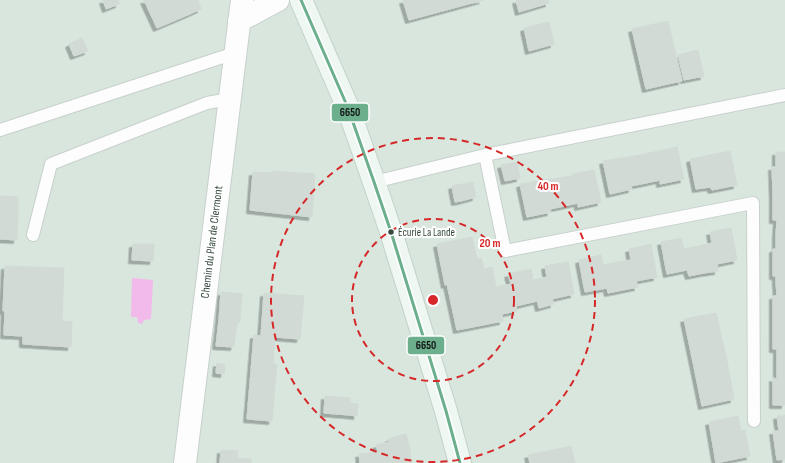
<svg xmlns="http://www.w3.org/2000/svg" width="785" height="463" font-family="'Sofia Sans Condensed',sans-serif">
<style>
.residential{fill:#d8e6de}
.water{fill:#f1baea}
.building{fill:#d2dad5;stroke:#d1dad4;filter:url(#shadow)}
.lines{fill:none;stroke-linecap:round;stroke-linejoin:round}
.lane-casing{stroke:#c8d0cc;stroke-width:14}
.street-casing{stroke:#c8d0cc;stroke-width:24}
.secondary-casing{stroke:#c2d2c9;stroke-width:24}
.lane{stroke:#fcfdfc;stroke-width:12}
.street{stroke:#fcfdfc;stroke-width:22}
.secondary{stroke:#eff7f3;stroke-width:22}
.bus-1-casing{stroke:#fff;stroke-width:6}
.bus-1{stroke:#6caf8d;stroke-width:3}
.ring{fill:none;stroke:#d62828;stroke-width:2;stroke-dasharray:7 5}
.bus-dot{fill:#36493d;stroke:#fff;stroke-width:1.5}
.labels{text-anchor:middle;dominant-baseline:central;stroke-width:4;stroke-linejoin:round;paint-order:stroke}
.bus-label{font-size:11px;fill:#36493d;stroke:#fff;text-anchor:start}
.street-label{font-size:12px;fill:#36493d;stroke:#fff}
.centre{fill:#d62828;stroke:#fff;stroke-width:2}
.ring-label{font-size:12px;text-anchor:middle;font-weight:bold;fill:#d62828;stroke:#fff;stroke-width:4;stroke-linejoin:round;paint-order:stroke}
.line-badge{stroke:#fff;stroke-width:1.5}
.pale-badge-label{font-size:11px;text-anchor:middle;font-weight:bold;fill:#111}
</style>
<defs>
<filter id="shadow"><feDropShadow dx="-3.5" dy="3.5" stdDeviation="0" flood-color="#0004"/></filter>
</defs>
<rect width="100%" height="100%" fill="#ebf2ee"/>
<path class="residential" d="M 0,0 L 785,0 L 785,463 L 0,463 Z"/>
<path class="water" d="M 132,278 L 153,280 L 151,319 L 144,320 L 142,324 L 138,323 L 137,317 L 131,317 Z"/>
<path class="building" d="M 103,0 L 118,0 L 119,4 L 106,9 Z
M 144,0 L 184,0 L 190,14 L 157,28 Z
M 184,0 L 198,0 L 201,9 L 190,14 Z
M 403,0 L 483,0 L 409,20 Z
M 516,0 L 548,0 L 549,3 L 519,12 Z
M 668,21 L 682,81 L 672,83 L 659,23 Z
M 549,22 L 554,44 L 529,51 L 524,28 Z
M 659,23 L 672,83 L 646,89 L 632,29 Z
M 82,38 L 88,51 L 74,56 L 69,44 Z
M 698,50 L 704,76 L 684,80 L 678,55 Z
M 677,147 L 684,179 L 660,184 L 660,180 L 646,183 L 640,155 Z
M 730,151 L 737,185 L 712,190 L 710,187 L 696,189 L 690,159 Z
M 776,152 L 785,152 L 785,194 L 773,194 L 772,167 L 776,167 Z
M 640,155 L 646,183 L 631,186 L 632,189 L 610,194 L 603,161 Z
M 517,162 L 520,178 L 505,181 L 501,165 Z
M 594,170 L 601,202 L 578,207 L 578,203 L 564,206 L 558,178 L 572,176 L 572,174 Z
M 273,171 L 315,174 L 312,217 L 250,210 L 253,172 L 273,173 Z
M 558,178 L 564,206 L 550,209 L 551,212 L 527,217 L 520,184 Z
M 473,182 L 476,197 L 461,201 L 457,185 Z
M 457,185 L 461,201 L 455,202 L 452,186 Z
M 773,194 L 785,194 L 785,235 L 776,235 L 777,220 L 773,220 Z
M 0,196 L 18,197 L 18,215 L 0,214 Z
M 0,214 L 18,215 L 17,240 L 0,239 Z
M 731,228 L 737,260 L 717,264 L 718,271 L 704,273 L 698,246 L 712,243 L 710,232 Z
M 776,235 L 785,235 L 785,276 L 773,276 L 773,249 L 776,249 Z
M 472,237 L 477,259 L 481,258 L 484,269 L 492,267 L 503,321 L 457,330 L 447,284 L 445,285 L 437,244 Z
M 681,238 L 684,249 L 698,246 L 704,273 L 689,276 L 687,270 L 667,274 L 661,242 Z
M 133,244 L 154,244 L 153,261 L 132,260 Z
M 651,244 L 657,277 L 636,281 L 638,287 L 623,290 L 618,262 L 631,260 L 629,249 Z
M 601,255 L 603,265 L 618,262 L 623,290 L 608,293 L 607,288 L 585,292 L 579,260 Z
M 568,262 L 574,294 L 552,299 L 554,304 L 539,308 L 533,280 L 547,277 L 545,266 Z
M 5,266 L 64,268 L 62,321 L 72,322 L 71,347 L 23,344 L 23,336 L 4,335 L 5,311 L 3,311 Z
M 531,269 L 537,301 L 516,306 L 517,311 L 502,314 L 496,287 L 511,284 L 508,274 Z
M 776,276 L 785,276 L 785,282 L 776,282 Z
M 776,282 L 785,282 L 785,323 L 773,323 L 773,296 L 777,296 Z
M 221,292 L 242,294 L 240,322 L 219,320 Z
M 264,293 L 304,296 L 300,339 L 275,337 L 273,364 L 277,364 L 272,421 L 247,419 L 254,335 L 261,336 Z
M 716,313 L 726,356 L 693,362 L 684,319 Z
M 219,320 L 237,322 L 234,347 L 216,346 Z
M 773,323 L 785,323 L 785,364 L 777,364 L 777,349 L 773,349 Z
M 726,356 L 734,399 L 702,406 L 693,362 Z
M 217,363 L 225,365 L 224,374 L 216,373 Z
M 777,364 L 785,364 L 785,405 L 773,405 L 773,378 L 777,379 Z
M 325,396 L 350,398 L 349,415 L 324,413 Z
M 350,403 L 358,404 L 357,416 L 349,415 Z
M 785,415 L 785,459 L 777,460 L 773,431 L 779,431 L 777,416 Z
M 738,416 L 741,431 L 745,430 L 750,456 L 716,463 L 709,422 Z
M 406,434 L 410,449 L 411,463 L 360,463 L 359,454 L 378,452 L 376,445 L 390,442 L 388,439 Z
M 571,446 L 575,463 L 566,463 L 563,448 Z
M 563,448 L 566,463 L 530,463 L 528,455 Z
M 221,450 L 238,451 L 237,458 L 251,459 L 251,463 L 220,463 Z"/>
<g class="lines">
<defs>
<path id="lane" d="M 0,130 L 235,53
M 485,155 L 505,251 L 753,203 L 754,421
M 374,182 L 485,155 L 785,95
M 33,235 L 51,164 L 207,103 L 229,99"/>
<path id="street" d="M 239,21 L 278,0
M 185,463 L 242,0"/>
<path id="secondary" d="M 301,0 L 348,108 L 374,182 L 391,232 L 446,411 L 460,463"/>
</defs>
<use href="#lane" class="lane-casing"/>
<use href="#street" class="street-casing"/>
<use href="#secondary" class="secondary-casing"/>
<use href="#lane" class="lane"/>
<use href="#street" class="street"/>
<use href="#secondary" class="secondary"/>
<defs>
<path id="bus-1" d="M 301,0 L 348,108 L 374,182 L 391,232 L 446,411 L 460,463"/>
</defs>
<use href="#bus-1" class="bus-1-casing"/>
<use href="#bus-1" class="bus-1"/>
</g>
<g class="ring">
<circle cx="433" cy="300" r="81"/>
<circle cx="433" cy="300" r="162"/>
</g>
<circle class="bus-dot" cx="391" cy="232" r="3.5"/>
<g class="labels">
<g class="bus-label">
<text x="398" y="232">Écurie La Lande</text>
</g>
<g class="street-label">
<text transform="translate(212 242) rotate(-83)">Chemin du Plan de Clermont</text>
</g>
</g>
<circle cx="433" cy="300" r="6" class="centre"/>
<g class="ring-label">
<text x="548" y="190">40 m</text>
<text x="490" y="247">20 m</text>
</g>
<g class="line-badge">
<rect x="331" y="103" width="38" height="19" rx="4" fill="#6caf8d"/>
<rect x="407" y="336" width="38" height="19" rx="4" fill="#6caf8d"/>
</g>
<g class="pale-badge-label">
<text x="350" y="116">6650</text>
<text x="426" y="349">6650</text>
</g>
</svg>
